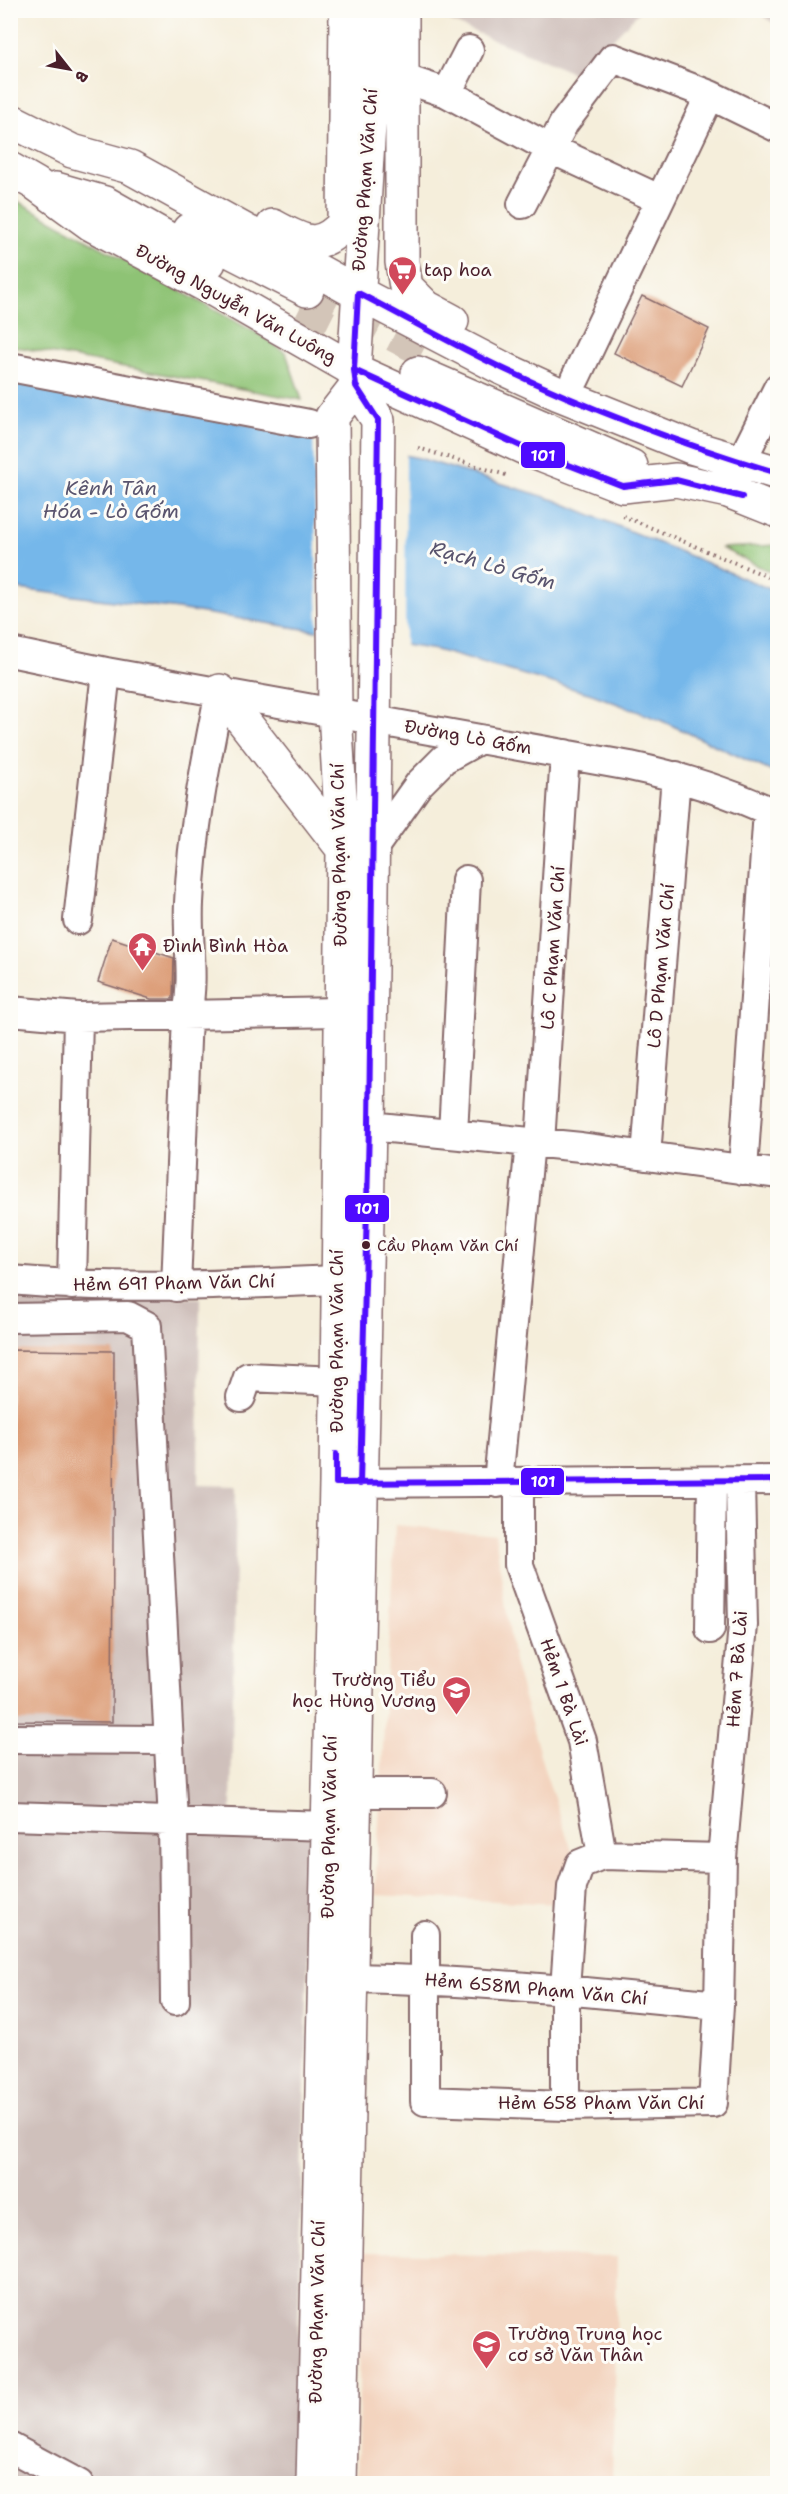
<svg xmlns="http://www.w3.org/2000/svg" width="788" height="2494" font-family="'Shantell Sans',sans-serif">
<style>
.built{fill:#f3d4bf}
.industrial{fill:#cfc0bb}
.green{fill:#8ec375;stroke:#6c7150;stroke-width:1.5}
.water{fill:#75b7ea;stroke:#606b8a;stroke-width:1.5}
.pier{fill:#f5eedb}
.building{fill:#da9770}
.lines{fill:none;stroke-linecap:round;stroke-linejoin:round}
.major-tunnel{stroke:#d3c5b8;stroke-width:33;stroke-dasharray:33 16;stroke-linecap:butt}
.minor-casing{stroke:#866769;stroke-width:32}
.major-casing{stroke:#866769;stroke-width:36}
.path{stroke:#866769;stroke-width:4;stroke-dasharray:1.5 4.5;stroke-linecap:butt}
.minor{stroke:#fff;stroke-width:28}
.major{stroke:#fff;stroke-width:33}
.bus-1-casing{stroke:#fdfcf7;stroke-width:10}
.bus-1{stroke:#4f0aff;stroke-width:6}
.bus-dot{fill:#4a1f2b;stroke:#fdfcf7;stroke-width:2}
.labels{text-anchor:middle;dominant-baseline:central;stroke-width:6;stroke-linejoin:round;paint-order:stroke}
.bus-label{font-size:16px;fill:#4a1f2b;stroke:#fdfcf7;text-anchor:start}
.street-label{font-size:18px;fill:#4a1f2b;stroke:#fdfcf7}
.poi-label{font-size:18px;fill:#4a1f2b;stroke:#fdfcf7;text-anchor:start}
.water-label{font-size:20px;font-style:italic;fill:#59546e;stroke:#fdfcf7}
.line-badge{stroke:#fdfcf7;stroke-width:2}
.badge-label{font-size:16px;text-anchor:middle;font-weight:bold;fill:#fff}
</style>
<rect width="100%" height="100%" fill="#fdfcf7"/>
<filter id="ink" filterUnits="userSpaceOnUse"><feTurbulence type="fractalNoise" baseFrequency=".0167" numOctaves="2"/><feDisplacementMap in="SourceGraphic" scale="12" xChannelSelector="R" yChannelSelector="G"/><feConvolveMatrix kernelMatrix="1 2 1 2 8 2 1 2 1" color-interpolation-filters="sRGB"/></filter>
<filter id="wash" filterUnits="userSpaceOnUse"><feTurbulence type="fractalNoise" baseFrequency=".008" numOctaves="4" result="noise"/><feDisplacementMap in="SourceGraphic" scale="24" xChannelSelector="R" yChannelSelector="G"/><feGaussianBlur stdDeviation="1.35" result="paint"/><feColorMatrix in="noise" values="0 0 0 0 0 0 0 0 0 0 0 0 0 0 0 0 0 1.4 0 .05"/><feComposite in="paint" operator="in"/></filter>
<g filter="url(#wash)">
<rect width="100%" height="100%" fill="#f5eedb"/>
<path class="built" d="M 395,1525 L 495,1534 L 514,1662 L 544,1769 L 574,1857 L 560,1904 L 375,1895 Z
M 362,2253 L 617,2257 L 612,2483 L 357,2483 Z"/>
<path class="industrial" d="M 425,11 L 640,11 L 578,75 Z
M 756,11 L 777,11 L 777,26 Z
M 11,1294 L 200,1298 L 198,1485 L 236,1486 L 231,1811 L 312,1813 L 294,2483 L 11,2484 Z"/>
<path class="green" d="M 10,197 L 258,334 L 286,353 L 302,400 L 11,346 Z
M 777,545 L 777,575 L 721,548 Z"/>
<path class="water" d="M 11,378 L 419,458 L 555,500 L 777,592 L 777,774 L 660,720 L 592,694 L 436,650 L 178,609 L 11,588 Z"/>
<path class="pier" d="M 313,433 L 406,452 L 405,648 L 318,634 Z"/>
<g id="blocks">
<path class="building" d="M 642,296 L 709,329 L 682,386 L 614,353 Z
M 112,938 L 174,958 L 173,999 L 151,999 L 98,982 Z
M 10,1350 L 114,1351 L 112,1722 L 10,1721 Z"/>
</g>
</g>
<g filter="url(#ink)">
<use href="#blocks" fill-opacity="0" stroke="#866769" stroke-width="1.5"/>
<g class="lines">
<path class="major-tunnel" d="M 307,290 L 430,354
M 298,312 L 352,339"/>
<defs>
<path id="minor" d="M 402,78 L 447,93 L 549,148 L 659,199
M 447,93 L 469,50
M 710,95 L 778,128
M 522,204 L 564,123 L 613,58 L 710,95 L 575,379
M 10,367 L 309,424
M 742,460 L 778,388
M 10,652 L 106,672 L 630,766 C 682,777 730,792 778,815
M 372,850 L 419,784 L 444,759 L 480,739
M 78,920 L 106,672
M 10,1011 L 78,1017 L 340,1012
M 369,1126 L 581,1147 L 778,1174
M 453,1134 L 466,880
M 540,1143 L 565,754
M 646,1156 L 676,776
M 743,1170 L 768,811
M 10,1280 C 120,1290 228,1285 337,1280
M 72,1285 L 78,1017
M 176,1287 L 187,1016 C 195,974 187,944 189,903 C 192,830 206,761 220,691
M 10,1318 L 128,1316 L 147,1326 L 173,1821 L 175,2001
M 241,1397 L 248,1377 L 337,1381
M 338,1483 L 778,1480
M 498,1483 L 530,1142
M 519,1484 L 519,1565 L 582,1741 L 602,1855
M 710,1629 L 712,1481
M 10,1739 L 167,1740
M 332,1793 L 432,1793
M 10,1816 L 329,1826
M 425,1935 L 425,2101 L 565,2106 L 713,2103 L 719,2005 L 722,1858 L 743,1625 L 740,1481
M 353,1978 C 475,1980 597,1993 719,2005
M 565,2106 L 565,1989 L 572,1887 L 580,1864 L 602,1855 L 722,1858
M 10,2447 L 79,2484"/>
<path id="major" d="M 402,10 L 402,262 L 406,287 L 426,307 L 452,321
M 10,120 L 72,151 L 130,167 L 358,293 L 502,368 L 559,394 L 691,447 L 778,473
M 10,169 L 36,184 L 91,224 L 209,287 L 354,370 L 525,448 L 623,486 L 676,480 L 728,491 L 778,511
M 56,189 L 105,203 L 209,262
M 273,226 C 304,242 318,252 344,224 L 346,10
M 189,230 L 307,290
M 418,373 L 631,466
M 220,691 L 343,849
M 313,2484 L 336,1483 L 343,849 L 335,712 L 332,417 L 356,386
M 340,2484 L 369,1126 L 378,420 L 356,386 L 354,370 L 376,10"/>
</defs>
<use href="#minor" class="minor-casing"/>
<use href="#major" class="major-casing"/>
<path class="path" d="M 418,448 L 506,475
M 623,516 L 778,581"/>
<use href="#minor" class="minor"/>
<use href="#major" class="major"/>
<defs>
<path id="bus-1" d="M 354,370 L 525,448 L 623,486 L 676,480 L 742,497
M 336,1454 L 336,1483 L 778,1480
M 360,1484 L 369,1126 L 378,420 L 356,386 L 354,370 L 358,293 C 407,318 455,346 504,369 C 593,411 684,445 778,473"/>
</defs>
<use href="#bus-1" class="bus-1-casing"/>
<use href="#bus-1" class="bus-1"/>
</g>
</g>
<defs>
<symbol id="supermarket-pin" viewBox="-11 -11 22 30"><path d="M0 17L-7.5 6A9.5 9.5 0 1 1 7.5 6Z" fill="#d1495b" stroke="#fdfcf7"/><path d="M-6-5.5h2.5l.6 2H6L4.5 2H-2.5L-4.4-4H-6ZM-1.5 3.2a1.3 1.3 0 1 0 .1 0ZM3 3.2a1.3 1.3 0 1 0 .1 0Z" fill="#fff"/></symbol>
<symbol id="temple-pin" viewBox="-11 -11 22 30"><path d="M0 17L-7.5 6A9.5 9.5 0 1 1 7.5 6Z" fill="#d1495b" stroke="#fdfcf7"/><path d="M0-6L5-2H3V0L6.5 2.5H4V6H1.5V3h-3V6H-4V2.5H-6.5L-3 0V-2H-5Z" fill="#fff"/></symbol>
<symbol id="school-pin" viewBox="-11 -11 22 30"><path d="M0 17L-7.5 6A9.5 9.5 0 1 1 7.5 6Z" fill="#d1495b" stroke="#fdfcf7"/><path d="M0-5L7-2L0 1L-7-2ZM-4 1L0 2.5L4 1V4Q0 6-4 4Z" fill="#fff"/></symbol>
</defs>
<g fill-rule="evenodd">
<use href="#supermarket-pin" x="386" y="254" width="33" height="45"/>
<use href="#temple-pin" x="126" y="930" width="33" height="45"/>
<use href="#school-pin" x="440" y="1674" width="33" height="45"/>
<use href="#school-pin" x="470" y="2328" width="33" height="45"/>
</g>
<circle class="bus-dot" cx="366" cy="1245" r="5"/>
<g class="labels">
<g class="bus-label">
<text x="377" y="1245">Cầu Phạm Văn Chí</text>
</g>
<g class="street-label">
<text transform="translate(365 180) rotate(-86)">Đường Phạm Văn Chí</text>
<text transform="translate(236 304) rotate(29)">Đường Nguyễn Văn Luông</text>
<text transform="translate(468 737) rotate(10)">Đường Lò Gốm</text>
<text transform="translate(339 855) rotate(-91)">Đường Phạm Văn Chí</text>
<text transform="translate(553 948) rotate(-86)">Lô C Phạm Văn Chí</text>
<text transform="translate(661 966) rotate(-85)">Lô D Phạm Văn Chí</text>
<text transform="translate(174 1283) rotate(-1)">Hẻm 691 Phạm Văn Chí</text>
<text transform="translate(337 1341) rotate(-90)">Đường Phạm Văn Chí</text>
<text transform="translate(737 1669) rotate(-86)">Hẻm 7 Bà Lài</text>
<text transform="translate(564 1692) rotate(71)">Hẻm 1 Bà Lài</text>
<text transform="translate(329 1827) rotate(-89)">Đường Phạm Văn Chí</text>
<text transform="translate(536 1989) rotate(5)">Hẻm 658M Phạm Văn Chí</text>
<text x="601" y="2103">Hẻm 658 Phạm Văn Chí</text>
<text transform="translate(317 2312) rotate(-89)">Đường Phạm Văn Chí</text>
</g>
<g class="poi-label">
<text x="424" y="270">tap hoa</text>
<text x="163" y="946">Đình Bình Hòa</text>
<text x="436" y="1680" text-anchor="end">Trường Tiểu<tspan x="436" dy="21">học Hùng Vương</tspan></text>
<text x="508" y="2334">Trường Trung học<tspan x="508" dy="21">cơ sở Văn Thân</tspan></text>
</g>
<g class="water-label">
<text x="111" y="488">Kênh Tân<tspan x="111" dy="23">Hóa - Lò Gốm</tspan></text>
<text transform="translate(493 565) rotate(16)">Rạch Lò Gốm</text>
</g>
</g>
<g class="line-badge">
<rect x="520" y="441" width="46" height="28" rx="6" fill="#4f0aff"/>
<rect x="344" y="1194" width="46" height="29" rx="6" fill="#4f0aff"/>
<rect x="520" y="1467" width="45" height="29" rx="6" fill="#4f0aff"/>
</g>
<g class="badge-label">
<text x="543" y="461">101</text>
<text x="367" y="1214">101</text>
<text x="543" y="1487">101</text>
</g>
<rect width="788" height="2494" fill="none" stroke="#fdfcf7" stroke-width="36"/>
<g transform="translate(69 69) rotate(121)" stroke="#fdfcf7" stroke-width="4.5" paint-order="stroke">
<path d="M0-4.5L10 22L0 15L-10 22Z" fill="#4a1f2b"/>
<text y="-9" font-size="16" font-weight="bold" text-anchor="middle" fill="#4a1f2b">B</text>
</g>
</svg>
